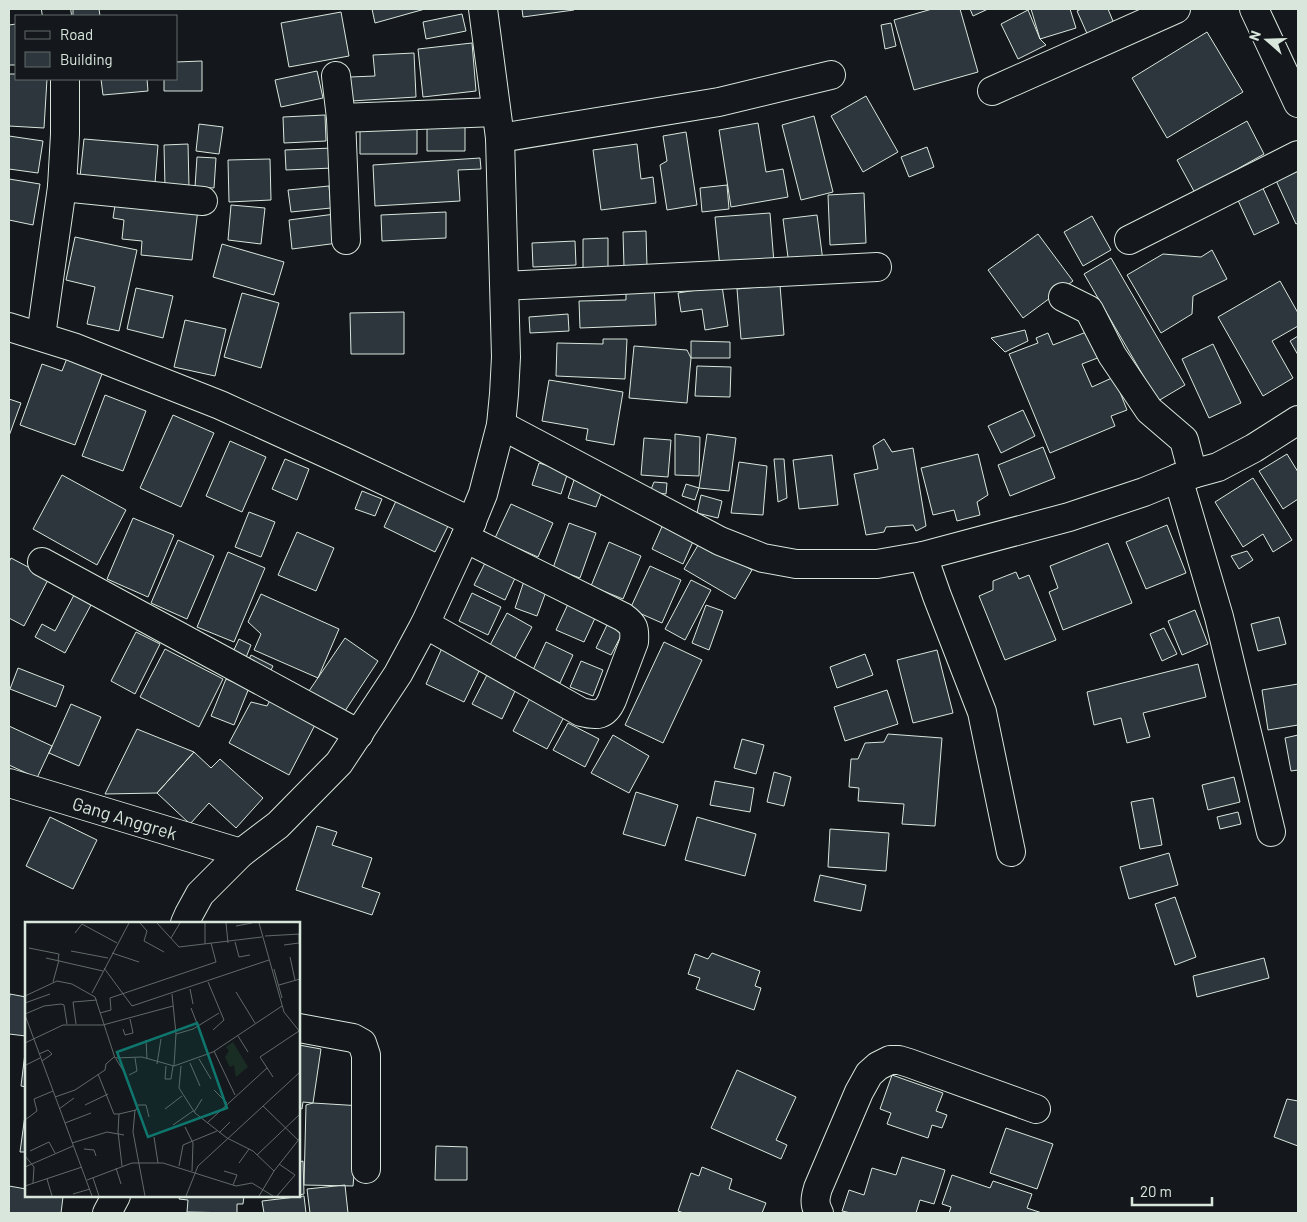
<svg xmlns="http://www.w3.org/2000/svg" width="1307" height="1222" font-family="Barlow,sans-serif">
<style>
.building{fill:#2c363c;stroke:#d8e6dc}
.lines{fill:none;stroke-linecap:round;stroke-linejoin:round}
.minor-casing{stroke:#d8e6dc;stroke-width:30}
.minor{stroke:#14181c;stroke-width:28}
.labels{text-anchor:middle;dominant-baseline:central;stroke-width:4;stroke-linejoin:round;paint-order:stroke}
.street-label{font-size:18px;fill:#d8e6dc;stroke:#14181c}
.inset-road{fill:none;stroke:#626a69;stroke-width:1}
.view{fill:#0f766e;fill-opacity:0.15;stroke:#0f766e;stroke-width:2.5}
.inset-edge{fill:none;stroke:#d8e6dc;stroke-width:2.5}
</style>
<rect width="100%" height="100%" fill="#14181c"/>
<path class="building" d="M 73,9 L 99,9 L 100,16 L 73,16 Z
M 372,9 L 425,9 L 375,23 Z
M 522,9 L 574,9 L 574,10 L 523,17 Z
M 932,9 L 960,9 L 978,72 L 914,90 L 894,20 Z
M 970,9 L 988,9 L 973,16 Z
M 1031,9 L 1070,9 L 1076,28 L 1040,39 Z
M 1081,9 L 1108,9 L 1115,26 L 1089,38 L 1077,11 Z
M 1028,10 L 1040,39 L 1046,45 L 1018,59 L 1001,24 Z
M 341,12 L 349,56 L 289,67 L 281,23 Z
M 462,14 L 466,31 L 426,39 L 423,22 Z
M 891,23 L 896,46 L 885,49 L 881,25 Z
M 16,24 L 16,65 L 9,65 L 9,25 Z
M 1207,32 L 1243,92 L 1167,138 L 1132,78 Z
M 472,43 L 476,91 L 423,97 L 418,49 Z
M 414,53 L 416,97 L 351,101 L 350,77 L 375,76 L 373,55 Z
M 202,61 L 202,91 L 164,91 L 164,79 L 176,79 L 176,62 Z
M 317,71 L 323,98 L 281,107 L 275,80 Z
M 9,74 L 16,74 L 16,79 L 47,79 L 44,128 L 9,126 Z
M 101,79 L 147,79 L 148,91 L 103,95 Z
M 866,96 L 898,152 L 863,172 L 831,116 Z
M 325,115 L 326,141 L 284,143 L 283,117 Z
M 814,116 L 833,192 L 801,200 L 782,125 Z
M 1247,121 L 1264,154 L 1195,193 L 1177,160 Z
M 758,123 L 766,172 L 783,169 L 788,197 L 731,207 L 719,130 Z
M 199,124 L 223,127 L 219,154 L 196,151 Z
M 427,125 L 465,125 L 465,151 L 427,151 Z
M 417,128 L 417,154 L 360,154 L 360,129 Z
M 686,132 L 697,205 L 667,210 L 660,165 L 667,161 L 663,136 Z
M 9,136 L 43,141 L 38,173 L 9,169 Z
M 84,139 L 158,145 L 155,183 L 80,177 Z
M 188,144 L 189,187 L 165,187 L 164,145 Z
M 637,144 L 641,179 L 653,177 L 656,203 L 601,210 L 593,150 Z
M 927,147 L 934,167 L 909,177 L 901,157 Z
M 332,148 L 333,168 L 286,170 L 285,150 Z
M 197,157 L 216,158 L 214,188 L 195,187 Z
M 480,158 L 481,169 L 458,170 L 460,201 L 375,206 L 373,165 Z
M 270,159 L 271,200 L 229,202 L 228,160 Z
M 1298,162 L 1298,223 L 1296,224 L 1273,174 Z
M 9,179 L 40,184 L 33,225 L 9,220 Z
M 1261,184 L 1279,223 L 1254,235 L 1236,196 Z
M 727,185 L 729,209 L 702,212 L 700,188 Z
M 329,186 L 331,208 L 291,212 L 288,190 Z
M 864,193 L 866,243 L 830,245 L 828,195 Z
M 116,199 L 198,209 L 192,260 L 141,255 L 142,241 L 122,239 L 124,220 L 113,218 Z
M 231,205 L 265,208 L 261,244 L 228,240 Z
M 446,212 L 446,238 L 382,241 L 381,215 Z
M 770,213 L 774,263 L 720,268 L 715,217 Z
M 335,214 L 338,243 L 292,249 L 289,220 Z
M 817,215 L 823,261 L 789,265 L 783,219 Z
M 1092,216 L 1111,250 L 1083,266 L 1064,232 Z
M 646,231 L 647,266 L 624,267 L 623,232 Z
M 1038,234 L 1073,281 L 1023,318 L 988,270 Z
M 75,237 L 137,250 L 119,331 L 87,324 L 95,287 L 66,280 Z
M 608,238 L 608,269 L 583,269 L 583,239 Z
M 575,241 L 576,265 L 533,267 L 532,243 Z
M 222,244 L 284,262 L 274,295 L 213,277 Z
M 1212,250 L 1227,279 L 1193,296 L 1192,314 L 1161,333 L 1127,275 L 1163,254 L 1201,257 Z
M 1111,258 L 1185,385 L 1158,401 L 1084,274 Z
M 1280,281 L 1298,313 L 1298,326 L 1272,341 L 1293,378 L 1263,396 L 1218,317 Z
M 654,284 L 656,325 L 580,328 L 579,301 L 626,300 L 626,285 Z
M 780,285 L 784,335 L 741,339 L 737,289 Z
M 722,286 L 728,326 L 705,330 L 702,309 L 681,312 L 678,293 Z
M 136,288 L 173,296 L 163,338 L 127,329 Z
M 242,293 L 279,303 L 261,368 L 224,357 Z
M 404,312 L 404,354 L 351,354 L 350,313 Z
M 568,314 L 569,331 L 530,333 L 529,317 Z
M 185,320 L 226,329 L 215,376 L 174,367 Z
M 1025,330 L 1028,341 L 1005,352 L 991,338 Z
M 1089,331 L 1100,357 L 1082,364 L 1092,387 L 1114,377 L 1127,410 L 1111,416 L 1115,426 L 1050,453 L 1009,354 L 1038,343 L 1036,338 L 1048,333 L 1053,345 Z
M 1298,336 L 1298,355 L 1290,341 Z
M 603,339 L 627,339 L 625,379 L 556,376 L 557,343 L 603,344 Z
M 691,341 L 730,342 L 730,358 L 691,358 Z
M 1213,344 L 1241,403 L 1209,418 L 1182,359 Z
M 634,346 L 687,350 L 691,358 L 687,403 L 629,398 Z
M 69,353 L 105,366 L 75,445 L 20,425 L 42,364 L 62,371 Z
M 697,366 L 731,367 L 730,397 L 695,396 Z
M 549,380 L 623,392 L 614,445 L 586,440 L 588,429 L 542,421 Z
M 105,395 L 146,411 L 123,471 L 82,456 Z
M 9,399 L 21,403 L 9,436 Z
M 1023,410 L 1035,436 L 1001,453 L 988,426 Z
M 173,415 L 214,433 L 181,507 L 140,488 Z
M 675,434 L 700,437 L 699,476 L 675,475 Z
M 707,434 L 736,438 L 729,491 L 699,488 Z
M 644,438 L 671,440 L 668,477 L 641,475 Z
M 884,439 L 892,452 L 913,448 L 926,526 L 916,531 L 913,525 L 886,527 L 884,532 L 866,535 L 854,474 L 878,469 L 873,446 Z
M 230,441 L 266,457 L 242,512 L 206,496 Z
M 1043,447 L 1055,478 L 1010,496 L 998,465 Z
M 978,454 L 988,495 L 977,502 L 980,515 L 957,521 L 954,510 L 933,515 L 921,468 Z
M 1287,454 L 1298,472 L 1298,499 L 1283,509 L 1259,471 Z
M 832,455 L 838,505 L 799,509 L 793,460 Z
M 285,459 L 309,469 L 297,500 L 272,489 Z
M 774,459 L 784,459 L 787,498 L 778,502 Z
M 739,462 L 767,466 L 763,515 L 731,513 Z
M 539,463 L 568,472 L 561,494 L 532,485 Z
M 62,475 L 126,510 L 97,565 L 33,529 Z
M 575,477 L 604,486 L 596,507 L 568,498 Z
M 1253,478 L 1292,540 L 1273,552 L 1263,534 L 1243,547 L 1215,502 Z
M 654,482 L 667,483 L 666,494 L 650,492 Z
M 686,484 L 699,488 L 695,500 L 682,496 Z
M 362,491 L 382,499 L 375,516 L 355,509 Z
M 701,495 L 722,501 L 718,518 L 697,513 Z
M 396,501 L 448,526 L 435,552 L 384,527 Z
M 511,504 L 553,523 L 538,557 L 495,538 Z
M 249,512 L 275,522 L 261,557 L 235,547 Z
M 133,518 L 174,535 L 148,597 L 107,579 Z
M 664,522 L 695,537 L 683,564 L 652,549 Z
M 569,523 L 596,533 L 580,578 L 553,568 Z
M 1167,525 L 1186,573 L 1146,589 L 1126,542 Z
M 297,532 L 334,548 L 316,591 L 278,575 Z
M 178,540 L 214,556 L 187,619 L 151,603 Z
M 701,540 L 752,570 L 735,599 L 684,569 Z
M 609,542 L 641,556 L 623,599 L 591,586 Z
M 1108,543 L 1132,603 L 1063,630 L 1049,592 L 1058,588 L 1050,566 Z
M 1247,551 L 1253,560 L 1239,569 L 1231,556 Z
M 228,552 L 265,568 L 234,642 L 197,627 Z
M 11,558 L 49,578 L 24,626 L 9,618 L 9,562 Z
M 486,561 L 516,576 L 505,600 L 474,585 Z
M 650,566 L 681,580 L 662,623 L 630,609 Z
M 1016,572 L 1019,579 L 1029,575 L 1056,640 L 1005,660 L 979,596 L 993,590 L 993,581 Z
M 691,580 L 711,590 L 685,640 L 665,629 Z
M 524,581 L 547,589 L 537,616 L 515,608 Z
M 472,593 L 501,607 L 488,635 L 459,621 Z
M 261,594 L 339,629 L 318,678 L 254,650 L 261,634 L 248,622 Z
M 74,595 L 91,605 L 65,653 L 35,637 L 42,624 L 55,631 Z
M 568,604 L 596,616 L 584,642 L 556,630 Z
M 706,605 L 723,611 L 709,650 L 692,643 Z
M 1195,610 L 1208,644 L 1182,655 L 1168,621 Z
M 507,613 L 532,627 L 514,660 L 489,647 Z
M 1279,617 L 1286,644 L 1258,651 L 1251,624 Z
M 607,625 L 623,632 L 611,655 L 596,648 Z
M 1164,628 L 1177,654 L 1162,661 L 1150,634 Z
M 136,632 L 160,644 L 135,694 L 111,681 Z
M 345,638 L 378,661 L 343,714 L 309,691 Z
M 239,639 L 251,645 L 245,660 L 232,654 Z
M 546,642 L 573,655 L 560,683 L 533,670 Z
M 664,642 L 702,660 L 663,743 L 625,725 Z
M 442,648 L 481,667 L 464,702 L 426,684 Z
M 165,649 L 223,679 L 199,727 L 140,697 Z
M 937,650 L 953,713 L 913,723 L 897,660 Z
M 865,654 L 873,675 L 837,688 L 830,667 Z
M 251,655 L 273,666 L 267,678 L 245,667 Z
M 581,661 L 603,670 L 593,696 L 570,687 Z
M 1198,664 L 1206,697 L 1143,713 L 1150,737 L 1127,743 L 1121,718 L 1094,725 L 1087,692 Z
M 18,668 L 64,686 L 56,707 L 10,689 Z
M 487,675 L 516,689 L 502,719 L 472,704 Z
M 226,679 L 249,688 L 234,725 L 211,716 Z
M 1298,684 L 1298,725 L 1268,730 L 1262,690 Z
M 887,690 L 898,724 L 845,741 L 834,707 Z
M 275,691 L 316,723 L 289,775 L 229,743 L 251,702 L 267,706 Z
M 530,698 L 564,717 L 547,749 L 513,731 Z
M 71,704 L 101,717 L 79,766 L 49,753 Z
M 568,723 L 599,739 L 585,767 L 553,750 Z
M 9,726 L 52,746 L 37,778 L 9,765 Z
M 137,729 L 194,752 L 157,793 L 105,794 Z
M 888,734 L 942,738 L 935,826 L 902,824 L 904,804 L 858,801 L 859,788 L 849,787 L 851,759 L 858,759 L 865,743 L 884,742 Z
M 613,735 L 649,756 L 629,793 L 591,773 Z
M 1298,735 L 1298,770 L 1291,771 L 1285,738 Z
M 742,739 L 764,745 L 756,774 L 734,768 Z
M 194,752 L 211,768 L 220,759 L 263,798 L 236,828 L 209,803 L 190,824 L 157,793 Z
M 774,772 L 791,777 L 784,806 L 767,802 Z
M 1234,777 L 1240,802 L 1208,810 L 1202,785 Z
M 715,781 L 754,788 L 750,812 L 710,805 Z
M 636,792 L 678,805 L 665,846 L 623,834 Z
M 1153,798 L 1162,845 L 1140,849 L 1131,802 Z
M 1238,812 L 1241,824 L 1220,829 L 1217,817 Z
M 50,817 L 97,840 L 73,889 L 26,866 Z
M 697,817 L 756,834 L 745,876 L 685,860 Z
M 317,826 L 337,832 L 332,845 L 372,858 L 362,887 L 380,893 L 372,915 L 296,890 Z
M 830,829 L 889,833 L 886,871 L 828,867 Z
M 1169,853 L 1178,885 L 1129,899 L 1120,867 Z
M 820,875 L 866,885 L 861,911 L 814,901 Z
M 1175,897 L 1196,957 L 1175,965 L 1155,904 Z
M 712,953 L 760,971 L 755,986 L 761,988 L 754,1010 L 696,989 L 700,978 L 688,974 L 695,954 L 708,959 Z
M 1264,958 L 1269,978 L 1197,997 L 1193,976 Z
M 10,994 L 26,997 L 26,1036 L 9,1034 L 9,1002 Z
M 26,1045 L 26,1087 L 21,1086 Z
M 299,1045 L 321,1049 L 313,1103 L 303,1102 L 302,1109 L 299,1108 Z
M 737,1070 L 796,1097 L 776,1140 L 787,1145 L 781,1159 L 711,1128 Z
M 892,1075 L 943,1093 L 936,1111 L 947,1115 L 942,1128 L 932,1125 L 928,1138 L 887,1124 L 891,1113 L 880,1109 Z
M 1287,1099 L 1298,1101 L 1298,1146 L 1274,1137 Z
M 313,1103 L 362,1106 L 360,1175 L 354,1175 L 353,1186 L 304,1185 L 306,1105 Z
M 26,1108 L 26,1152 L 20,1152 Z
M 1006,1128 L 1053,1144 L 1037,1189 L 990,1173 Z
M 436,1146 L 467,1147 L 467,1180 L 435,1180 Z
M 902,1157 L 945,1170 L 934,1204 L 920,1200 L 916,1213 L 851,1213 L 842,1211 L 849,1190 L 864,1195 L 872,1168 L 896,1175 Z
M 303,1161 L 304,1194 L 299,1195 L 299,1162 Z
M 702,1167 L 732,1179 L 729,1189 L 766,1203 L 762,1213 L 684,1213 L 678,1211 L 691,1173 L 699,1176 Z
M 952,1175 L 990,1188 L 993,1181 L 1032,1194 L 1027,1208 L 1042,1213 L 949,1213 L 951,1207 L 942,1204 Z
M 345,1185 L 348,1213 L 310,1213 L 307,1189 Z
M 9,1186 L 26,1189 L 26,1196 L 63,1197 L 61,1213 L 9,1213 Z
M 180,1196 L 244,1196 L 243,1204 L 237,1204 L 237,1213 L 187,1212 L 188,1200 L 179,1199 Z
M 304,1196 L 306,1213 L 264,1213 L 262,1201 Z"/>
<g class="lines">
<defs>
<g id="minor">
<path d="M 56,9 L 57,16"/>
<path d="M 1254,9 L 1298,103"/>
<path d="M 336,76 L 341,118 L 346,240"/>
<path d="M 992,91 L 1176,9"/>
<path d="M 341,118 L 496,112"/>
<path d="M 500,138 L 719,102 L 831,75"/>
<path d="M 62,187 L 203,201"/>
<path d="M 1129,240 L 1298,155"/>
<path d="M 505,286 L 877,267"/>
<path d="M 1063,297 L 1089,310 L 1112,355 L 1149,410 L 1184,440 L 1193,474"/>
<path d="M 9,327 L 73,347 L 220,405 L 343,461 L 472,522"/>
<path d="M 41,336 L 62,187 L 65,134 L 65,79"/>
<path d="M 501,425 L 720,541 L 763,558 L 796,564 L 877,564 L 923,556 L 1069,517 L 1144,492 L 1178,478 L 1218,467 L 1254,448 L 1298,420"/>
<path d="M 1178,478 L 1219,617 L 1271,832"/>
<path d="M 923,556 L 937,596 L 982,712 L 1011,852"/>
<path d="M 42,562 L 359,734"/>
<path d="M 425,624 L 581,712 C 597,716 605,716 612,700 L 634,642 C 635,628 634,625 623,617 L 465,538"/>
<path id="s1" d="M 9,783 L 241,853"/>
<path d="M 185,923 L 189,914 L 200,894 L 241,853 L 278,825 L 339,763 L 398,674 L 425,624 L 465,538 L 483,494 L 501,425 L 504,394 L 506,357 L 500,138 L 483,9"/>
<path d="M 299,1028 L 353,1038 L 362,1043 L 366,1055 L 366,1169"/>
<path d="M 107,1213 L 116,1196"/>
<path d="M 819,1213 C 814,1204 815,1198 818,1188 L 859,1092 L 869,1074 L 878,1066 L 890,1060 L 899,1060 L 909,1063 L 1036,1109"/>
</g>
</defs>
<use href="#minor" class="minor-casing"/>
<use href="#minor" class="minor"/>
</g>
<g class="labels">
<g class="street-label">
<text stroke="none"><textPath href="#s1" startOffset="121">Gang Anggrek</textPath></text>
</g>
</g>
<g transform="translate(25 922)">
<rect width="275" height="275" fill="#14181c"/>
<path d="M 208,120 L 223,145 L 211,155 L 209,143 L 205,145 L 200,135 L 204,129 L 201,125 Z" fill="#1a2d24"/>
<path class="inset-road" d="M 115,1 L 122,9 L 119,19 L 139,30M 132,1 L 154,25 L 237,15M 180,1 L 180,22M 201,1 L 203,21M 234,1 L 259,90 L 275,110M 211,4 L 227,1M 50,11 L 57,2 L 92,21M 240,14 L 275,12M 146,16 L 155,1M 210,20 L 214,35 L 225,33M 259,23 L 274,21 L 274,12M 4,26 L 34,32 L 33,38M 46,29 L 83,36M 87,31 L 114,40M 265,35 L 270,58M 21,36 L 78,49M 79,46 L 107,84 L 244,38M 249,47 L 257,76M 28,60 L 34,38M 183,60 L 199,98 L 188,108M 254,63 L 275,57M 165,67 L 168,82M 211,70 L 230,101M 67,71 L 104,1M 147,72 L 151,112 L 149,144M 0,74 L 32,59 L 47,62 L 70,75 L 90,136 L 117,135 L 149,144 L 188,130 L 257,84M 0,81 L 25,72M 166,86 L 173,104M 75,91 L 86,88 L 85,76 L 191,40 L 186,21M 0,92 L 19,84 L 36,82 L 39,83 L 42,102M 0,93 L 67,274M 51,102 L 48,80 L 72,78M 98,107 L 100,113 L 108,111 L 105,97M 151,112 L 168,107 L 194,91M 213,114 L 223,130M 121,118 L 122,137M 0,121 L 38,103 L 78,103 L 148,84M 189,129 L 210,173M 14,132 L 23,128 L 27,132 L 17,139M 91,137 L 101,153M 174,137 L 186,157M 165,141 L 175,164M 132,142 L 136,117M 1,143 L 15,136M 141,144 L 140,157 L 146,157 L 148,144M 156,144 L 154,166 L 170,191 L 202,216 L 228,229 L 249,249M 73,152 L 89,192 L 94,192M 104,153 L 112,149 L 110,136M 248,155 L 235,135 L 274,109M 189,168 L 202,181M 30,175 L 50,168 L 80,148 L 81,142 L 89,135M 60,183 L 83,172M 238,184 L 273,218M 34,187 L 49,176M 140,187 L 157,174M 110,188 L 108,210 L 120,274M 169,190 L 177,177M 94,192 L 93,210 L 97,244M 94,192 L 111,188 L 113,183 L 121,183 L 124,195M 0,198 L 12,189 L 9,177 L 28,169M 40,201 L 66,191M 182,201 L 242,146M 148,203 L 168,189M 160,205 L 168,221 L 167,249M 194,211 L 205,200M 129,215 L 133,241M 47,221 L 82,210 L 99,213M 59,227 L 69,228 L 71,234M 5,229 L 24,220 L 30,231M 232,233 L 275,192M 0,234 L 9,245 L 8,261M 214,241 L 224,227M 154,244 L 158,223 L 192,209M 0,245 L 48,224M 91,246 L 96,262M 199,249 L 212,253 L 208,263M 68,256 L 74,274M 22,257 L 27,274M 62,258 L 107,241 L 138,241 L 211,264 L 227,261 L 248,274M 0,264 L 57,245M 48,272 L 65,267M 161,274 L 173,244 L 275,150M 234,274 L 249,249 L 275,216M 252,274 L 270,253 L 254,242"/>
<path class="view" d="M 172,101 L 202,186 L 123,215 L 92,130 Z"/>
<rect width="275" height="275" class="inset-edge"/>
</g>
<rect width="1307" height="1222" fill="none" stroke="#d8e6dc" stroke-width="20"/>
<rect x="15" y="15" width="162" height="65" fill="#14181c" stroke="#626a69"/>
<rect x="25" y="31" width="25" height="8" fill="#14181c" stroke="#626a69"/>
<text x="60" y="40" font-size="15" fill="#d8e6dc">Road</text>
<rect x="25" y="52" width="25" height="15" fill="#2c363c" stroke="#626a69"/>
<text x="60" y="65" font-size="15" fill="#d8e6dc">Building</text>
<g transform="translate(1267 40) rotate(290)" stroke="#14181c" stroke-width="4" paint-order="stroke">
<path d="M0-4L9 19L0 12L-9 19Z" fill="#d8e6dc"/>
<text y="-8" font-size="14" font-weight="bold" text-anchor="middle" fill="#d8e6dc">N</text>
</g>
<path d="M1132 1197v8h80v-8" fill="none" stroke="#d8e6dc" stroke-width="2.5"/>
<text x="1140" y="1197" font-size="15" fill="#d8e6dc" stroke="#14181c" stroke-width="4" paint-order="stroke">20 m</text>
</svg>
